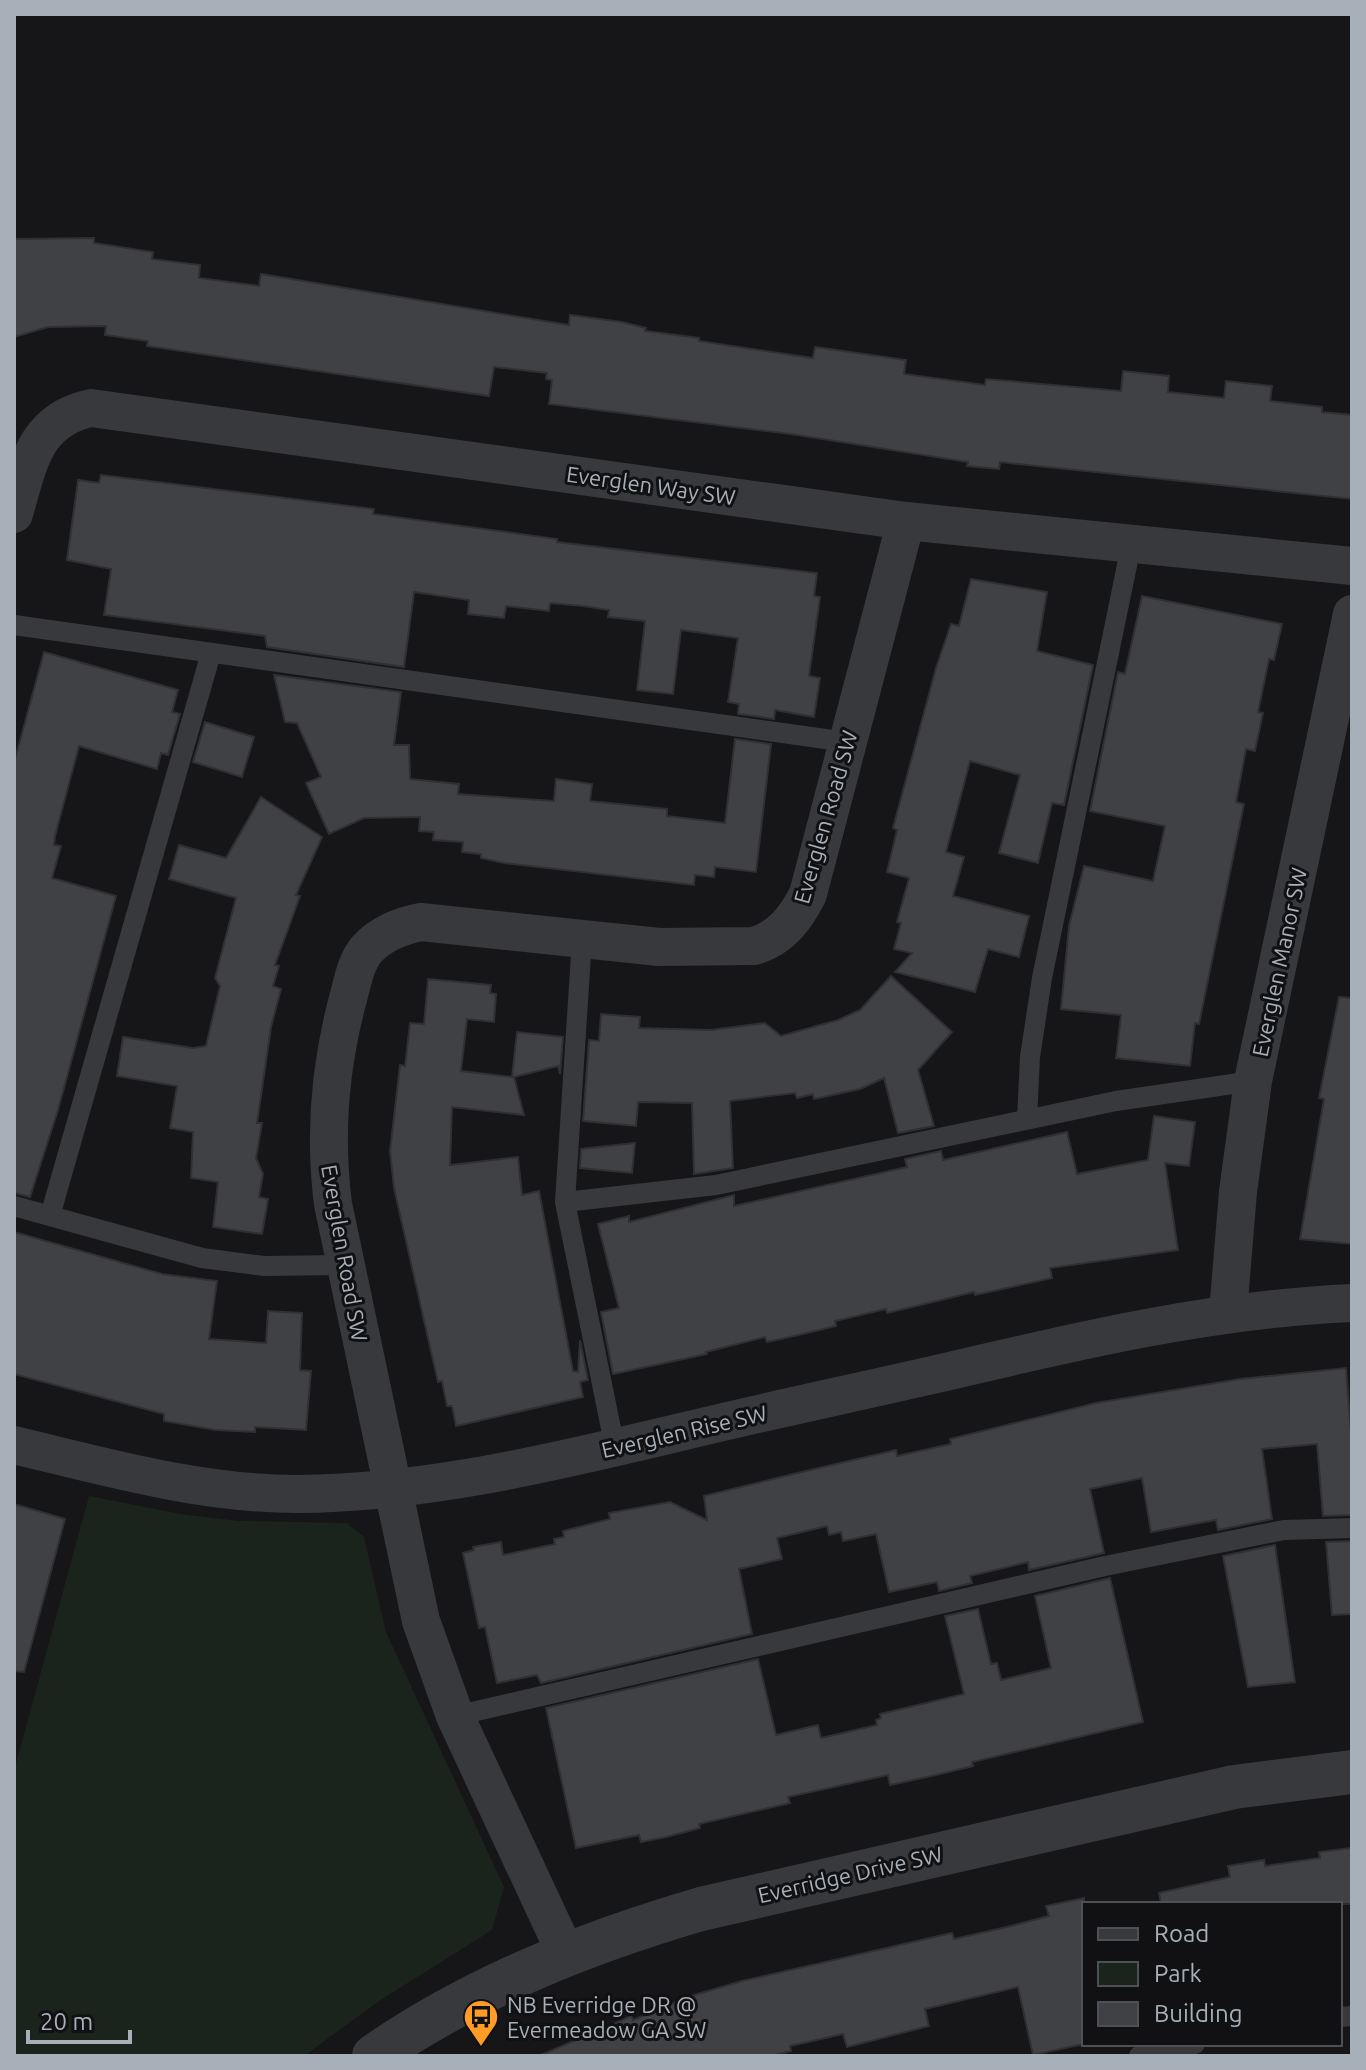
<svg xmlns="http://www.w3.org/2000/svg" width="1366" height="2070" font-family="Ubuntu,sans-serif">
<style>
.green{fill:#1b241c}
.building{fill:#404145;stroke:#303034;stroke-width:2}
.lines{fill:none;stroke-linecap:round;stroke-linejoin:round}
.service{stroke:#37393d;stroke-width:20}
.minor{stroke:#37393d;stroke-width:38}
.tertiary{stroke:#37393d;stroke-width:44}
.labels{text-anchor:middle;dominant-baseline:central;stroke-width:6;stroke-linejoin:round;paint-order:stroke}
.street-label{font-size:22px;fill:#a7afb9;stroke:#111113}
.poi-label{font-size:22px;fill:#a7afb9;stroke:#111113;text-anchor:start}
</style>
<rect width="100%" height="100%" fill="#161618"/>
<path class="green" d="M 89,1496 L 180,1514 L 239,1521 L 347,1523 L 364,1537 L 386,1632 L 504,1887 L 492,1930 L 379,2001 L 304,2056 L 14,2056 L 14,1771 Z"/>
<path class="building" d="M 94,238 L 94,243 L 153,252 L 152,259 L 200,265 L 199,278 L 259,286 L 261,274 L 569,325 L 570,315 L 622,322 L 646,328 L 645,331 L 699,338 L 699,341 L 813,358 L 815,347 L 906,360 L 904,374 L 985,385 L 986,379 L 1121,391 L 1123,371 L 1169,376 L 1168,392 L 1224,398 L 1226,381 L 1272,386 L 1270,401 L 1322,407 L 1322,412 L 1352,415 L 1352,499 L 1000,462 L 999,469 L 967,466 L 968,462 L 791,434 L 549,404 L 552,380 L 546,379 L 547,373 L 494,367 L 489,396 L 147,346 L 148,341 L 105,335 L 106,326 L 48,327 L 14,337 L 14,239 Z
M 101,475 L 374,509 L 373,514 L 557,539 L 557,542 L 817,573 L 814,596 L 820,597 L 809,676 L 820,678 L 814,717 L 775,710 L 774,719 L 738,714 L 739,704 L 728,702 L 738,638 L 681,630 L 673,694 L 637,690 L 645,621 L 608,617 L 609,610 L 583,606 L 550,603 L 549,611 L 506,606 L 504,618 L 468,614 L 469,600 L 414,592 L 404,667 L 267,647 L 265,636 L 104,615 L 111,569 L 67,560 L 78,480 L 99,483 Z
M 971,579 L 1047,592 L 1037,651 L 1093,665 L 1064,805 L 1052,803 L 1038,863 L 999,853 L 1020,775 L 970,761 L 946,852 L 964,857 L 953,896 L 1029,916 L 1019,957 L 988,949 L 975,992 L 895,972 L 912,953 L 894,949 L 901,923 L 897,922 L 909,878 L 887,872 L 897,830 L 893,828 L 936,668 L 951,624 L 959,626 Z
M 1142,596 L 1282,624 L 1274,660 L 1269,659 L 1258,712 L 1263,713 L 1255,751 L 1246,749 L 1236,802 L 1244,804 L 1199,1024 L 1195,1023 L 1190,1066 L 1116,1058 L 1121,1015 L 1061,1009 L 1069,926 L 1084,866 L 1153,881 L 1165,826 L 1090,811 L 1118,672 L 1125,674 Z
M 44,652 L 178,690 L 172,712 L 180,714 L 168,755 L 161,753 L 157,769 L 79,746 L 55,836 L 54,845 L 61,846 L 52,878 L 116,896 L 58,1110 L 30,1197 L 14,1193 L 14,763 Z
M 274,675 L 401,692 L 394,745 L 409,745 L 410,779 L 459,784 L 458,794 L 554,801 L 556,779 L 592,784 L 590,801 L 667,809 L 667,816 L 725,823 L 735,739 L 771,744 L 756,872 L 715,867 L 714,877 L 695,875 L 694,885 L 504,863 L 481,858 L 481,854 L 462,852 L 463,842 L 433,840 L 434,832 L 419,831 L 420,817 L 364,818 L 329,834 L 306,783 L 321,777 L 297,723 L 285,722 Z
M 205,722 L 254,737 L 242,777 L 193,762 Z
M 261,797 L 322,837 L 296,895 L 300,896 L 275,965 L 279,966 L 273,986 L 281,989 L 271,1027 L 257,1123 L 262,1123 L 256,1158 L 263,1174 L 259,1197 L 268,1199 L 262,1234 L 213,1227 L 218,1182 L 191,1178 L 193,1132 L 170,1128 L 177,1086 L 117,1076 L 123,1037 L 193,1048 L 206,1046 L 220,986 L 215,978 L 236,898 L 169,879 L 179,845 L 226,858 Z
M 891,976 L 952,1032 L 918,1070 L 934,1126 L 898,1133 L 884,1078 L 860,1089 L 814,1099 L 813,1094 L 797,1098 L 795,1093 L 730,1101 L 733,1168 L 694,1174 L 692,1103 L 638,1102 L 636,1126 L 583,1121 L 589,1040 L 599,1041 L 601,1014 L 640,1017 L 639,1028 L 711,1030 L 765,1023 L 781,1036 L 838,1020 L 860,1010 Z
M 428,979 L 491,985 L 490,993 L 496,994 L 494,1022 L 467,1019 L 461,1071 L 512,1077 L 517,1032 L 563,1037 L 560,1074 L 558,1066 L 514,1077 L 524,1115 L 452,1107 L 450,1165 L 518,1157 L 522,1195 L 539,1191 L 573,1371 L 578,1372 L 580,1340 L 588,1380 L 580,1382 L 583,1397 L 456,1426 L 452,1406 L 447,1406 L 442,1381 L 438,1382 L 394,1188 L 390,1151 L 400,1065 L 405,1066 L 410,1023 L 424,1024 Z
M 1339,997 L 1352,998 L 1352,1244 L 1300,1239 L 1324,1099 L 1319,1098 Z
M 1154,1116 L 1195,1122 L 1189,1166 L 1165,1163 L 1178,1250 L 1050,1268 L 1052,1278 L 975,1295 L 974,1292 L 887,1313 L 886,1309 L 835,1321 L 836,1326 L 794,1336 L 767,1342 L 765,1337 L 706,1352 L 707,1354 L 613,1374 L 601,1312 L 619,1308 L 598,1224 L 629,1216 L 629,1222 L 734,1195 L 734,1206 L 907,1167 L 905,1159 L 941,1151 L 943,1160 L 1067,1132 L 1077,1174 L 1148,1160 Z
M 635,1143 L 632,1173 L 580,1168 L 581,1149 Z
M 14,1232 L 162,1274 L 217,1281 L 209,1339 L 266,1343 L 268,1311 L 302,1313 L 300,1370 L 311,1371 L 306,1430 L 255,1427 L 255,1432 L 216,1430 L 164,1421 L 164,1414 L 14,1374 Z
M 1346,1368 L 1352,1446 L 1352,1515 L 1323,1516 L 1317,1444 L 1262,1449 L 1272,1519 L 1218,1530 L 1216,1520 L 1151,1532 L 1142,1478 L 1090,1489 L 1104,1553 L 1029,1570 L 1028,1562 L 970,1576 L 972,1583 L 939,1591 L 937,1582 L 889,1592 L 876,1534 L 843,1541 L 841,1532 L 829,1535 L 827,1526 L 777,1538 L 782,1559 L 739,1569 L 752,1634 L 541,1683 L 537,1675 L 497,1683 L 485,1627 L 479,1628 L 463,1553 L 474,1550 L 473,1547 L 501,1542 L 503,1555 L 555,1544 L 554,1539 L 564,1537 L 563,1531 L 610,1519 L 609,1513 L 670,1502 L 707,1520 L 704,1496 L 789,1475 L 896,1450 L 897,1456 L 951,1444 L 950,1439 L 1096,1403 L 1240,1379 Z
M 14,1504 L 65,1519 L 24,1672 L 14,1671 Z
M 1352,1541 L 1352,1614 L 1332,1615 L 1326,1542 Z
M 1275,1545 L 1295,1682 L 1248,1687 L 1223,1556 Z
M 1110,1578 L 1143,1722 L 972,1762 L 973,1766 L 936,1775 L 890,1785 L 888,1775 L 788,1797 L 790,1803 L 699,1824 L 700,1828 L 666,1837 L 641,1842 L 639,1835 L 576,1848 L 546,1708 L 758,1659 L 776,1735 L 818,1725 L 821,1738 L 877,1725 L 876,1720 L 881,1718 L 880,1714 L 964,1694 L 945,1616 L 978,1609 L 991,1664 L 997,1663 L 1001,1680 L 1051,1668 L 1035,1596 Z
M 1352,1848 L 1352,1904 L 1161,1904 L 1159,1893 L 1230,1877 L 1228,1866 L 1264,1860 L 1265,1866 L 1320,1858 L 1319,1852 Z
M 1084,1898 L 1084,2044 L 1033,2055 L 1018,1987 L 925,2009 L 929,2026 L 847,2047 L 843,2034 L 790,2046 L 791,2051 L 772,2056 L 539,2056 L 631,2016 L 633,2020 L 691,1996 L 742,1981 L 952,1933 L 954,1939 L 1007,1927 L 1049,1916 L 1046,1906 Z"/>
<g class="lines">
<path class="service" d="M 14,625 L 847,742
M 582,939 L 565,1202 L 615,1448
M 1027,1119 L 1030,1057 L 1042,978 L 1131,546
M 565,1202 L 716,1185 L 1116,1101 L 1253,1081
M 14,1206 L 202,1258 L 264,1266 L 344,1265
M 50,1216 L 211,653
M 455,1716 L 1105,1566 L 1284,1530 L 1352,1528
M 1340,2017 L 1352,2016
M 1139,2056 L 1195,2044"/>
<path class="minor" d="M 14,514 C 28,465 34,420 91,408 L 906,521 L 1352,566
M 1228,1313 L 1238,1192 L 1253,1081 L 1352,614
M 14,1445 C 106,1467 201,1494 297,1494 C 427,1493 555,1462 681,1432 C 767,1411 854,1393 941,1373 C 1077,1341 1212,1309 1352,1303
M 566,1954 L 455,1716 L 421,1621 L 333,1204 C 324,1134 330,1064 349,995 C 353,980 356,962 367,949 C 382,933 400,926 421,922 L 659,947 L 754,946 C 781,938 796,918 808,894 L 906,521"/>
<path class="tertiary" d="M 374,2056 C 474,1987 585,1943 701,1909 L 1234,1787 L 1352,1772"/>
</g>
<defs>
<symbol id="bus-pin" viewBox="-11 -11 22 30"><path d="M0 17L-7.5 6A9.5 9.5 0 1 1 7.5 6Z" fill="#ff9c27" stroke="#111113"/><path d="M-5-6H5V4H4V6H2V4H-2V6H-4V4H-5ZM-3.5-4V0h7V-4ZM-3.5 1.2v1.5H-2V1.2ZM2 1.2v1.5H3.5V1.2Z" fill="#111"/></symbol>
</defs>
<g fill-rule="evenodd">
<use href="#bus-pin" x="461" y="1997" width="40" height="54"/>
</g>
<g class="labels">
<g class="street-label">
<text transform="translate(651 485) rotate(8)">Everglen Way SW</text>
<text transform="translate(825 817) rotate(-74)">Everglen Road SW</text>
<text transform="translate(1279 962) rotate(-78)">Everglen Manor SW</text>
<text transform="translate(345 1253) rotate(80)">Everglen Road SW</text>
<text transform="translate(684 1431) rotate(-13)">Everglen Rise SW</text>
<text transform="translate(850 1874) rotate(-13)">Everridge Drive SW</text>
</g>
<g class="poi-label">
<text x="507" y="2004">NB Everridge DR @<tspan x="507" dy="25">Evermeadow GA SW</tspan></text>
</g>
</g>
<rect width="1366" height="2070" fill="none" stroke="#a7afb9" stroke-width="32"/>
<rect x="1082" y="1902" width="260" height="144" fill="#111113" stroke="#4d5055" stroke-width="2"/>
<rect x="1098" y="1928" width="40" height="12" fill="#37393d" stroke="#4d5055" stroke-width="2"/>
<text x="1154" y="1942" font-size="24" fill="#a7afb9">Road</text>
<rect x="1098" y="1962" width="40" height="24" fill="#1b241c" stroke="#4d5055" stroke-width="2"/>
<text x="1154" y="1982" font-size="24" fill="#a7afb9">Park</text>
<rect x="1098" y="2002" width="40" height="24" fill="#404145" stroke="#4d5055" stroke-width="2"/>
<text x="1154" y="2022" font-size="24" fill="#a7afb9">Building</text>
<path d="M28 2030v12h102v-12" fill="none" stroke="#a7afb9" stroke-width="4"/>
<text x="40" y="2030" font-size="24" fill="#a7afb9" stroke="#111113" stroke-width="6" paint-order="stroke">20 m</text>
</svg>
